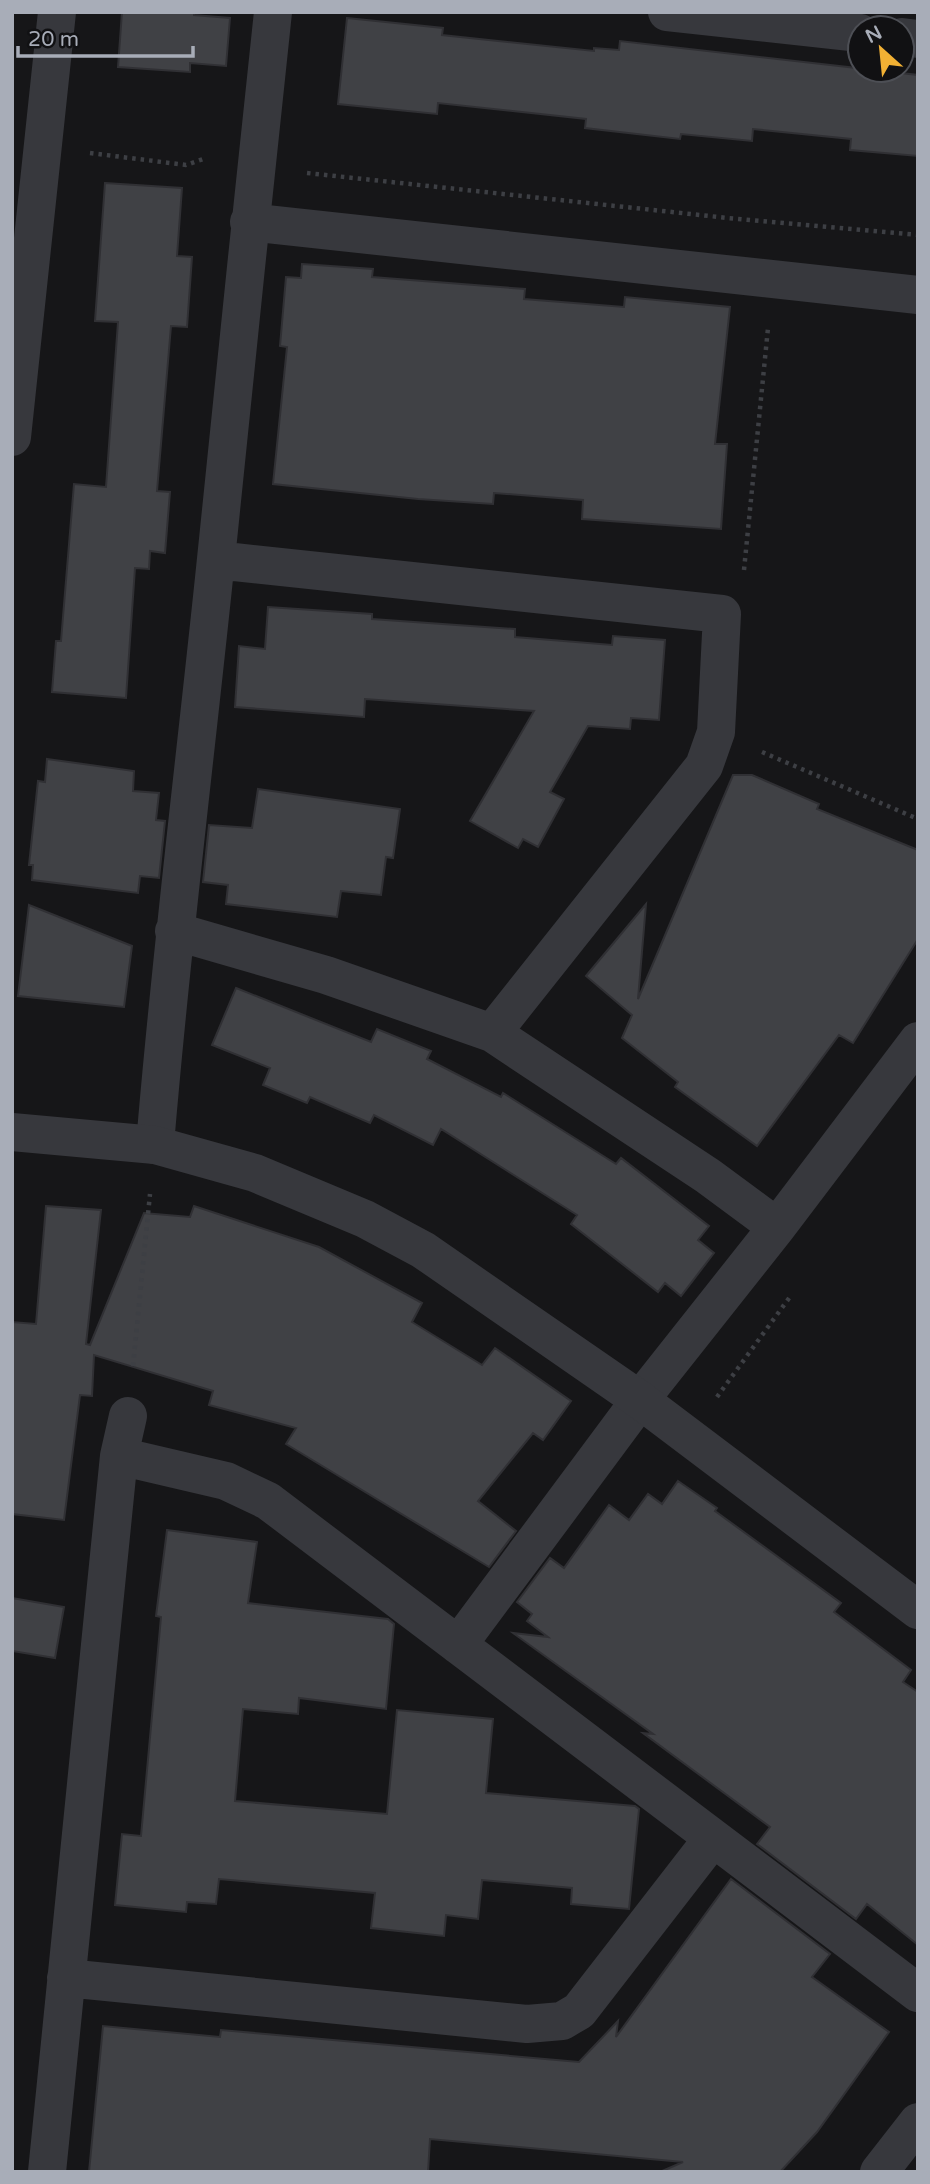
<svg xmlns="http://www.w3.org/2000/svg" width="930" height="2184" font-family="'Varela Round',sans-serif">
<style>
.building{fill:#404145;stroke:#303034;stroke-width:2}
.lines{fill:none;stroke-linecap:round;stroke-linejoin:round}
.path{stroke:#3d3f44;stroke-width:4.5;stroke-dasharray:3.5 5;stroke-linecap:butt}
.minor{stroke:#37383d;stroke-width:38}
.tertiary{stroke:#37383d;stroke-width:38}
</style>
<rect width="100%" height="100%" fill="#161618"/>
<path class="building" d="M 122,12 L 194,12 L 194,15 L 230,18 L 226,66 L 190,63 L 190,72 L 118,67 Z
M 347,18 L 443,28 L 442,35 L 594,51 L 594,48 L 619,50 L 620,41 L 918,75 L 918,156 L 850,150 L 851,139 L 753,129 L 752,141 L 681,134 L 680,139 L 585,128 L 586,119 L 438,103 L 437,114 L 338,104 Z
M 105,183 L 182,188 L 177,256 L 192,257 L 187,327 L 171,326 L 157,491 L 170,492 L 165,553 L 150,551 L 149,569 L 135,568 L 126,698 L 52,692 L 56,641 L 61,641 L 74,484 L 106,487 L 118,322 L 95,321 Z
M 302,264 L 373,269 L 372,277 L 525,289 L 524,299 L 624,307 L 625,297 L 730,307 L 715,444 L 727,444 L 721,529 L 582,519 L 583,500 L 494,493 L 493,504 L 418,499 L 273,484 L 287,347 L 280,346 L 286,277 L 301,278 Z
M 268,607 L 372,614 L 372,619 L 515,629 L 515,637 L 612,645 L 613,636 L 665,640 L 659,720 L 631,718 L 630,729 L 588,726 L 550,792 L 564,799 L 538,847 L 523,839 L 518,848 L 470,821 L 534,711 L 365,699 L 364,717 L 235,707 L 239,646 L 265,649 Z
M 47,759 L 134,771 L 133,791 L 159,793 L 156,820 L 165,821 L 159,878 L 140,876 L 138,893 L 32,880 L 33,865 L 29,865 L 38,781 L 45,782 Z
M 733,775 L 752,775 L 819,804 L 817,809 L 918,850 L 918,939 L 853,1043 L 839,1035 L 757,1146 L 675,1087 L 678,1082 L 622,1038 L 632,1015 L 586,976 L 646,904 L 638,999 Z
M 258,789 L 400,809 L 393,858 L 386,857 L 381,895 L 341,891 L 337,917 L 226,904 L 228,885 L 203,882 L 209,825 L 252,828 Z
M 29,905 L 132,946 L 124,1007 L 18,996 Z
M 236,988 L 371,1042 L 377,1029 L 431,1051 L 427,1059 L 501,1097 L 503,1093 L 616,1164 L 621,1158 L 709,1226 L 698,1240 L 714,1253 L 681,1296 L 665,1283 L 658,1292 L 571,1224 L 577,1215 L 441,1129 L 433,1145 L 374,1115 L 370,1123 L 310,1097 L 307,1103 L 263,1085 L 270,1068 L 212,1045 Z
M 46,1206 L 101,1210 L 86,1344 L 90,1345 L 144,1213 L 190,1217 L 194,1206 L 319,1247 L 422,1303 L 412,1322 L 482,1365 L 495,1348 L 571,1401 L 543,1440 L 533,1433 L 478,1501 L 516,1531 L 489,1567 L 286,1444 L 296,1428 L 209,1405 L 213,1391 L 94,1355 L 92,1396 L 80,1395 L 64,1520 L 12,1514 L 12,1322 L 36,1324 Z
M 678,1481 L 717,1508 L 715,1511 L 841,1603 L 834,1612 L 911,1670 L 903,1682 L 918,1692 L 918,1945 L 867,1904 L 856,1919 L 757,1844 L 770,1827 L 643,1733 L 653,1734 L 513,1633 L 548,1637 L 527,1621 L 532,1614 L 517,1602 L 550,1558 L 564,1568 L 609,1505 L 629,1520 L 648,1494 L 662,1504 Z
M 167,1530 L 257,1542 L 248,1603 L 388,1619 L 394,1624 L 386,1709 L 299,1698 L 298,1714 L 243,1709 L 235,1801 L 387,1814 L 397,1710 L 493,1719 L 486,1793 L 635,1806 L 639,1809 L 629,1909 L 571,1904 L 572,1888 L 482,1880 L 478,1919 L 446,1915 L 444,1936 L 371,1928 L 375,1893 L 219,1879 L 216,1904 L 187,1902 L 186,1912 L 115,1905 L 122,1834 L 141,1836 L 161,1617 L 156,1616 Z
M 12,1598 L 64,1607 L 55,1658 L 12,1651 Z
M 731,1879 L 830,1954 L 812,1977 L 889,2032 L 817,2132 L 780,2172 L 660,2172 L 683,2162 L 430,2139 L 428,2172 L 89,2172 L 103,2026 L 220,2037 L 221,2030 L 579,2062 L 618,2021 L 616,2037 Z"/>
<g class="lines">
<path class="path" d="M 90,153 L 186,165 L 206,158
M 307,173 L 728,218 L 918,235
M 744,570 L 768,328
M 762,752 L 918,819
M 133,1366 L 150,1194
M 717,1397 L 792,1294"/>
<path class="minor" d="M 667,12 L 860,33
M 902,37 L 918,39
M 249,222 L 918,295
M 216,560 L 722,614 L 716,732 L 704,766 L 492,1033
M 174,931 L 326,975 L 492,1033 L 708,1176 L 777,1227
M 155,1145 C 171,949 196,754 216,559 C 235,377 253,194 273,12
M 119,1456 L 226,1481 L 268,1501 L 918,1993
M 458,1645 L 640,1400 L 777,1227 L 918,1041
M 66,1978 L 527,2024 L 562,2021 L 579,2011 L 713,1838
M 47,2172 L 119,1456 L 128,1416
M 879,2172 L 918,2122"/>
<path class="tertiary" d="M 12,437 L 57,12
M 12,1132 L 155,1145 L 255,1173 L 365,1219 L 423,1250 L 640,1400 L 918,1610"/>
</g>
<rect width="930" height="2184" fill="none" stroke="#a8adb8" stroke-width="28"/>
<g transform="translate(881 49) rotate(333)"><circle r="33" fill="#111113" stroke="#4d4f55" stroke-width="2"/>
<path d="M0-5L12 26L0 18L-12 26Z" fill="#f2b134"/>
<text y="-10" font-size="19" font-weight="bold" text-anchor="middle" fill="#a8adb8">N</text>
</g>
<path d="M18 46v10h175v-10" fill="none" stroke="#a8adb8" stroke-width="3.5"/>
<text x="28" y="46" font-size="21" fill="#a8adb8" stroke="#111113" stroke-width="5" paint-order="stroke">20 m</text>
</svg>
